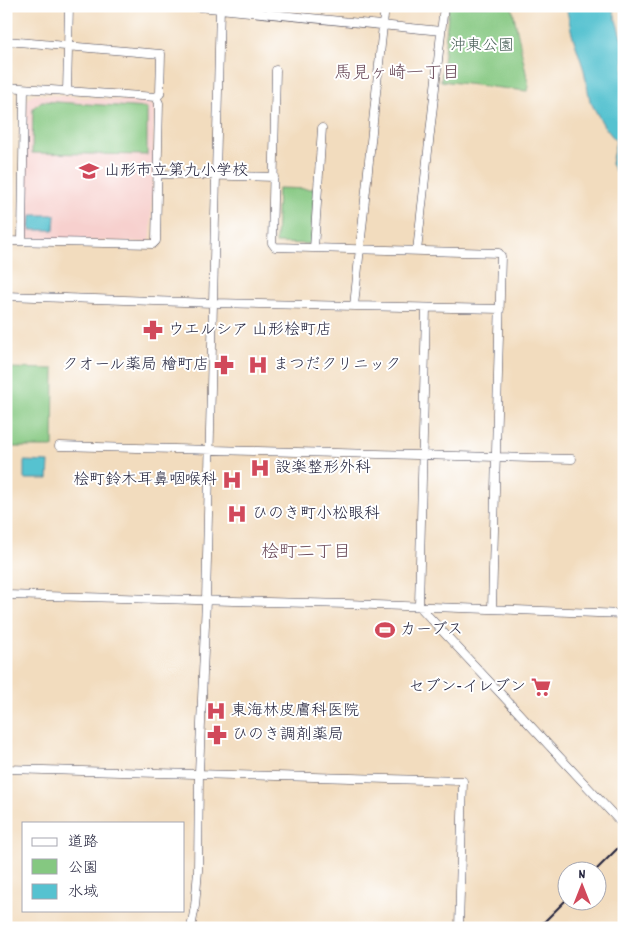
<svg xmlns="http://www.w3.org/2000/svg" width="630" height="934" font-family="Dekko,'Klee One',sans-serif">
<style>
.built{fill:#f7d0ce}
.green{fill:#85c881;stroke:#54755e}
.water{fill:#56c2d0;stroke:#3c7286}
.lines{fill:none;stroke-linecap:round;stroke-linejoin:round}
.minor-casing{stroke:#413e4f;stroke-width:9}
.minor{stroke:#fff;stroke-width:8}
.rail{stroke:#22223b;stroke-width:2}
.labels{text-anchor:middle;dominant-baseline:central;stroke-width:4;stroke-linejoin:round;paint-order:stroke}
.park-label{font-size:16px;fill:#455c54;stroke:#fff}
.poi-label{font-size:16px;fill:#22223b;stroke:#fff;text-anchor:start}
.neighbourhood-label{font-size:18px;fill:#6a4a59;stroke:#fff}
</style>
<rect width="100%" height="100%" fill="#fff"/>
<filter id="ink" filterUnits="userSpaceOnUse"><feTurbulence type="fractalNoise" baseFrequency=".02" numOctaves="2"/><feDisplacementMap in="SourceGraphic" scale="10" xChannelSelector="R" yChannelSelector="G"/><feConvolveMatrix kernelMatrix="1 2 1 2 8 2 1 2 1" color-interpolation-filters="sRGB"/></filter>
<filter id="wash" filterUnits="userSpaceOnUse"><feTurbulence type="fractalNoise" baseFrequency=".0096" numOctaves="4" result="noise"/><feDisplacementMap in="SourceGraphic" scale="20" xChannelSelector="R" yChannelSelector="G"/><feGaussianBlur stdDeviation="1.12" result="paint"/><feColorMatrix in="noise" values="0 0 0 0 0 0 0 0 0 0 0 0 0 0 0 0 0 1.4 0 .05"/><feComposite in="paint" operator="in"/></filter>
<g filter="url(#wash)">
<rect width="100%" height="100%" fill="#f2dcbe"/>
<path class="built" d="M 33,94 L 150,103 L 154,108 L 151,238 L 147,242 L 30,239 L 25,234 L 27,100 Z"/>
<path class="green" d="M 449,6 L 512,6 L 529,87 L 527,91 L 441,81 Z
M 42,101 L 147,108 L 147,155 L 32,153 L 33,108 Z
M 278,188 L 314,189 L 311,244 L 276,243 Z
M 6,368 L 54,369 L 53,447 L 6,447 Z"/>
<path class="water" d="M 566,6 L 612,6 L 624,47 L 624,185 L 611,164 L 616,141 L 604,126 L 590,101 L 584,70 L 572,34 Z
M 31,215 L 55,215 L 54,230 L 30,230 Z
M 24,461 L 49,462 L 48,479 L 24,479 Z"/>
</g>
<g filter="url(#ink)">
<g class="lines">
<defs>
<path id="minor" d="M 189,6 L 441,31
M 6,41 L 161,54 L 160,94 L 156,97
M 276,70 L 272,243 L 275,247 L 499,253 L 501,256 L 492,609
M 6,87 L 156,97 L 159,103 L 156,241 L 153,244 L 6,241
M 67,92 L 69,6
M 158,174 L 274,177
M 22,241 L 24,89
M 314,248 L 322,128
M 417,251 L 444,6
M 6,296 L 213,303 L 500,309
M 354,306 L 385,6
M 426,308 L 419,606 L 624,826
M 59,446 L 572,459
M 6,595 L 347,604 L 624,614
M 6,769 L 463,781 L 459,928
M 191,928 L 195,906 L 198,871 L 199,773 L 206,600 L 220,6"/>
</defs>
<use href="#minor" class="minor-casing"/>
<use href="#minor" class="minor"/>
<path class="rail" d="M 594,872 L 624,842
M 538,928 L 568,898"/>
</g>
</g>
<defs>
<symbol id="school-bare" viewBox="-9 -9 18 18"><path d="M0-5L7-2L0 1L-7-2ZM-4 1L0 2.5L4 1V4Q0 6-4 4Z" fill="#d1495b" stroke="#fff" stroke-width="2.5" paint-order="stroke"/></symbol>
<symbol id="pharmacy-bare" viewBox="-9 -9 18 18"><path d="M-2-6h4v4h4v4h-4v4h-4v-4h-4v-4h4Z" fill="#d1495b" stroke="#fff" stroke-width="2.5" paint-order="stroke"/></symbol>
<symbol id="hospital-bare" viewBox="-9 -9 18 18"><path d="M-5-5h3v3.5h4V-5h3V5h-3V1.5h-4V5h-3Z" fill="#d1495b" stroke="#fff" stroke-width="2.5" paint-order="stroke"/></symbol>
<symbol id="stadium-bare" viewBox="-9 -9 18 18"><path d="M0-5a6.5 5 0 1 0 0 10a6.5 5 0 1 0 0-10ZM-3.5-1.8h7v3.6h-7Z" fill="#d1495b" stroke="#fff" stroke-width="2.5" paint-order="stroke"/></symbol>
<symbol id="supermarket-bare" viewBox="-9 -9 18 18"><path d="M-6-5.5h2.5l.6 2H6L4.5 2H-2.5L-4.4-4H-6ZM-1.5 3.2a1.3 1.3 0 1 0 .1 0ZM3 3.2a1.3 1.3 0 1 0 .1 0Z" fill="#d1495b" stroke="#fff" stroke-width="2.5" paint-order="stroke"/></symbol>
</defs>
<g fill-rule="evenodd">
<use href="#school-bare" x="75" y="157" width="28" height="28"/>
<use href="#pharmacy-bare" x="139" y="316" width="28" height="28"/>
<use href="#pharmacy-bare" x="210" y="351" width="28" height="28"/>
<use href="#hospital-bare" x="244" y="351" width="28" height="28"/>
<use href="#hospital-bare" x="246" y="454" width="28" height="28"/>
<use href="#hospital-bare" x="218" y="466" width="28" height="28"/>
<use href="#hospital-bare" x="223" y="500" width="28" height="28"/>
<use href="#stadium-bare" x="371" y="616" width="28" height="28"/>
<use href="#supermarket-bare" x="527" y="673" width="28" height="28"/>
<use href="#hospital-bare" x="202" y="697" width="28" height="28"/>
<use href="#pharmacy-bare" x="203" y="721" width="28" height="28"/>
</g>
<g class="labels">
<g class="park-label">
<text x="482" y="46">沖東公園</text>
</g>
<g class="poi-label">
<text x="104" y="171">山形市立第九小学校</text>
<text x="168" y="330">ウエルシア 山形桧町店</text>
<text x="209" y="365" text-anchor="end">クオール薬局 檜町店</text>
<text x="273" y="365">まつだクリニック</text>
<text x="275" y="468">設楽整形外科</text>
<text x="217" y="480" text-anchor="end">桧町鈴木耳鼻咽喉科</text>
<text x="252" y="514">ひのき町小松眼科</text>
<text x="400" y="630">カーブス</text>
<text x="526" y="687" text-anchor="end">セブン-イレブン</text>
<text x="231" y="711">東海林皮膚科医院</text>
<text x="232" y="735">ひのき調剤薬局</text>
</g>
<g class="neighbourhood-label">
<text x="397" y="74">馬見ヶ崎一丁目</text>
<text x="306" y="553">桧町二丁目</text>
</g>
</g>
<rect width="630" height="934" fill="none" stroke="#fff" stroke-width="25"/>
<rect x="22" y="822" width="162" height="90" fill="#ffffff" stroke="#a7a7b1"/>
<rect x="32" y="838" width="25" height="8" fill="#ffffff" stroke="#a7a7b1"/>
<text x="68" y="846" font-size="15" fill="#22223b">道路</text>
<rect x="32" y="859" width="25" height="15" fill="#85c881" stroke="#a7a7b1"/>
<text x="68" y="872" font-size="15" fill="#22223b">公園</text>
<rect x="32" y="884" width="25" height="15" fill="#56c2d0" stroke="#a7a7b1"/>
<text x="68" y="896" font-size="15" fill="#22223b">水域</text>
<g transform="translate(582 886)"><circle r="24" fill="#ffffff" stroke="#a7a7b1"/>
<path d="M0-4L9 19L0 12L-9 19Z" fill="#d1495b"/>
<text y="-8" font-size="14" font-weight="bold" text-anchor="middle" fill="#22223b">N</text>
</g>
</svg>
